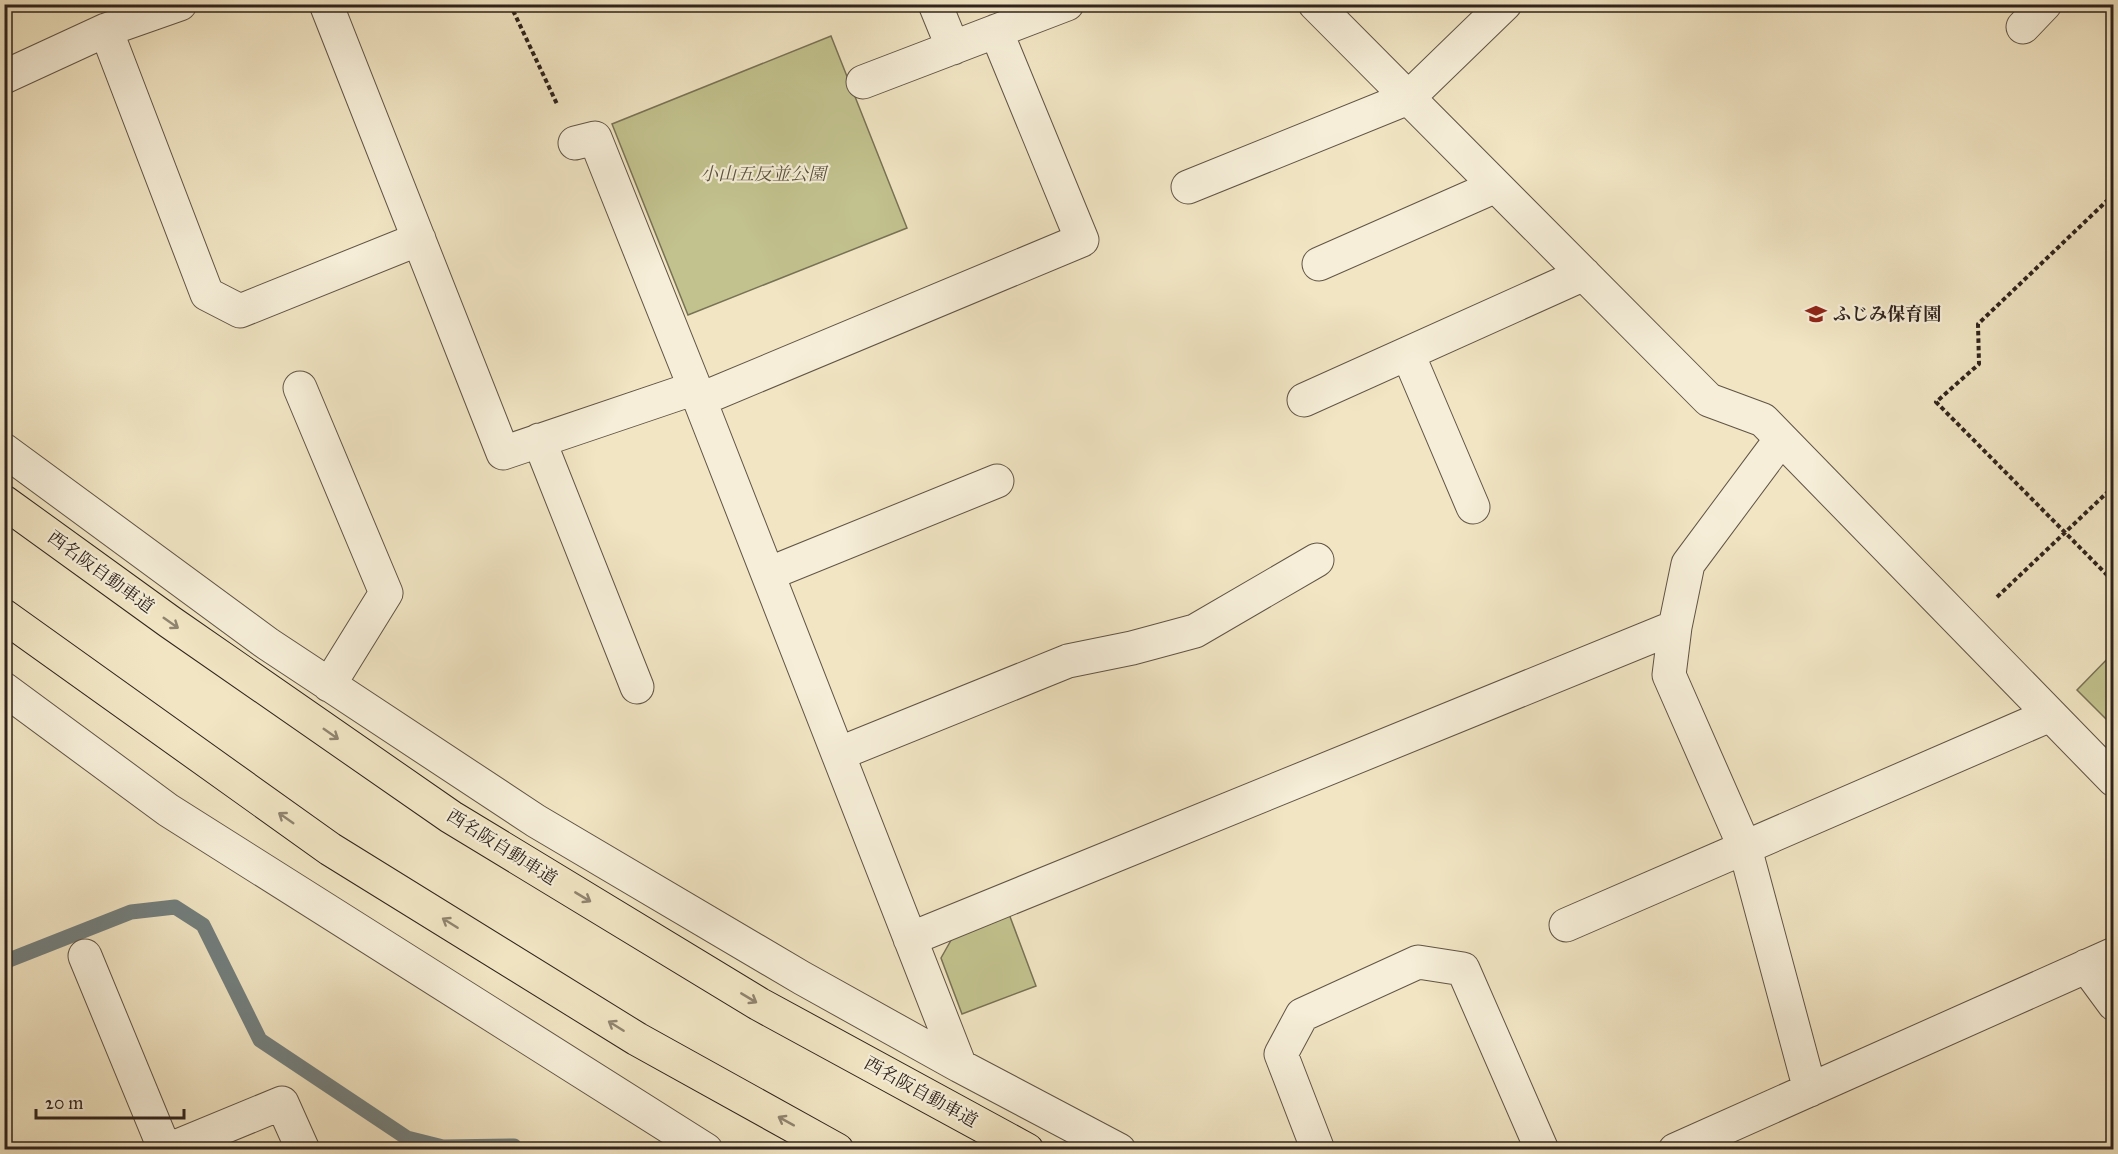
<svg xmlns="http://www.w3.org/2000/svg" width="2118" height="1154" font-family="'IM FELL Great Primer','Noto Serif JP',serif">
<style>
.green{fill:#c2c28e;stroke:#787256;stroke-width:1.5}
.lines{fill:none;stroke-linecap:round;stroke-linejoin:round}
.stream{stroke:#737f7e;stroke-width:15}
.minor-casing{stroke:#605446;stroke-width:35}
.highway-casing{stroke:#2f231d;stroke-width:35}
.path{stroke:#2f231d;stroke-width:4;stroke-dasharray:4.5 3;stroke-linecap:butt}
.minor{stroke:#f6eed8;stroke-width:33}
.highway{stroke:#f1e5c3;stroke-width:33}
.oneway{stroke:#908470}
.labels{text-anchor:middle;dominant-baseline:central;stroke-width:4.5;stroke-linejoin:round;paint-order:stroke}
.park-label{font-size:18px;font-style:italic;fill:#5b533f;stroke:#f6eed8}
.poi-label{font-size:18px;font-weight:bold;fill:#2f231d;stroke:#f6eed8;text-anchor:start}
.street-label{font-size:18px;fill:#2f231d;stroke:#f6eed8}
</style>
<rect width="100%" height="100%" fill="#f1e5c3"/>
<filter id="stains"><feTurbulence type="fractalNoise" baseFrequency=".00333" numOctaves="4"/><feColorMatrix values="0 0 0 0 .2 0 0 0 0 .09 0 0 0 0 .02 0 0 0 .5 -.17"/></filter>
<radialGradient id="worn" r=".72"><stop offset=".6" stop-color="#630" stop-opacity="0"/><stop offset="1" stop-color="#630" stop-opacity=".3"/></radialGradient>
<path class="green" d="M 831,36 L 907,228 L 688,315 L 612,124 Z
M 2113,653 L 2113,726 L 2077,690 Z
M 1009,914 L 1036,986 L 962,1014 L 941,958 L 954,935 Z"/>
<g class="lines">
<path class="stream" d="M 4,962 L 131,912 L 175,907 L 203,925 L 260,1040 L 407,1138 L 443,1147 L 514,1146 L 516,1150"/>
<defs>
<path id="minor" d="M 326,4 L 503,453 L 695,388
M 935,4 L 953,48
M 1315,4 L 1709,400 L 1763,420 L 2114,780
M 2023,27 L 2045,4
M 106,30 L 207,294 L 240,311 L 419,239
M 4,77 L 106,30 L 180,4
M 863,82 L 1067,4
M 575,143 L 595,138 L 695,388 L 960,1066
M 1188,187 L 1408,98 L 1505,4
M 1319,264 L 1496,186
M 1408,354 L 1473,507
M 300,388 L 386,593 L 329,685
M 699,400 L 1082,240 L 996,31
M 1304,400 L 1584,274
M 1781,439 L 1688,564 L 1675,627 L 1669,675 L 1745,848 L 1810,1090
M 539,440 L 637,687
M 4,450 L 268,644 L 536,821 L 802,978 L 960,1066 L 1119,1150
M 768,574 L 997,481
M 4,689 L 168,810 L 706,1150
M 838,754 L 1068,661 L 1132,648 L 1195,631 L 1317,560
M 1566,925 L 2050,715
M 910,939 L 1675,627
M 85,956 L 165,1150
M 2086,966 L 2114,1004
M 168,1150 L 282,1103 L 303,1150
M 1318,1150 L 1281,1054 L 1302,1015 L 1418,962 L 1463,969 L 1542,1150
M 1675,1150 L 2114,954"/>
<path id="highway" d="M 4,502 L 170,622 L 451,817 L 759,1004 L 1027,1150
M 4,616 L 330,849 L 637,1039 L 837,1150"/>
</defs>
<use href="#minor" class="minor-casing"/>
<use href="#highway" class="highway-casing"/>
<path class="path" d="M 510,4 L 557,104
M 2114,194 L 1978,324 L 1979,364 L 1936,402 L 2114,582
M 1997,597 L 2114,486"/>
<use href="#minor" class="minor"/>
<use href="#highway" class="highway"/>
</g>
<defs><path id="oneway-shaft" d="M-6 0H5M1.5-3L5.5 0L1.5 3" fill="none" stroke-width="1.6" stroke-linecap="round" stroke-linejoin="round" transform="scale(1.5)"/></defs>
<g class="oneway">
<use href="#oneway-shaft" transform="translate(171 623) rotate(35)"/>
<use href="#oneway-shaft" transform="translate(331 734) rotate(35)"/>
<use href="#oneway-shaft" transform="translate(286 818) rotate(-145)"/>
<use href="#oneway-shaft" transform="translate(583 897) rotate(31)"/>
<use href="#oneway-shaft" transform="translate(450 923) rotate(-148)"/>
<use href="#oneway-shaft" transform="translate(749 998) rotate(31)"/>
<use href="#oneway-shaft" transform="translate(616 1026) rotate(-148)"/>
<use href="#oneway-shaft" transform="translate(786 1121) rotate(-151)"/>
</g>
<defs>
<symbol id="school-bare" viewBox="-9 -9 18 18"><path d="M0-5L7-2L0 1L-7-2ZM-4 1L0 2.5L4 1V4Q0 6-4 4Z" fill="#8f2418" stroke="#f6eed8" stroke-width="2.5" paint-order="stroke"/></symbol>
</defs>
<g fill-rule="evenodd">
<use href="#school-bare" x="1801" y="299" width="30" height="30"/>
</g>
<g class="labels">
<g class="park-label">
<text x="763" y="174">小山五反並公園</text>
</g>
<g class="poi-label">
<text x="1833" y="314">ふじみ保育園</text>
</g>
<g class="street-label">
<text transform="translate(101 572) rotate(36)">西名阪自動車道</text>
<text transform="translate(502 847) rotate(32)">西名阪自動車道</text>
<text transform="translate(921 1092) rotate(29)">西名阪自動車道</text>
</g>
</g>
<rect width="2118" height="1154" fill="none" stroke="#f1e5c3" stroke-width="24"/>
<rect x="6" y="6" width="2106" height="1142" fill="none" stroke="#2f231d" stroke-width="3"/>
<rect x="12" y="12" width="2094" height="1130" fill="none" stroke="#2f231d" stroke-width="1.5"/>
<path d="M36 1109v9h148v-9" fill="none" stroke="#2f231d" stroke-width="3"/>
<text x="45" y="1109" font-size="18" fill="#2f231d" stroke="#f6eed8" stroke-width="4.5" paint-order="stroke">20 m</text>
<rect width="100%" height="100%" filter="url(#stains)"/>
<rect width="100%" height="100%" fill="url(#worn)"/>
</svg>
